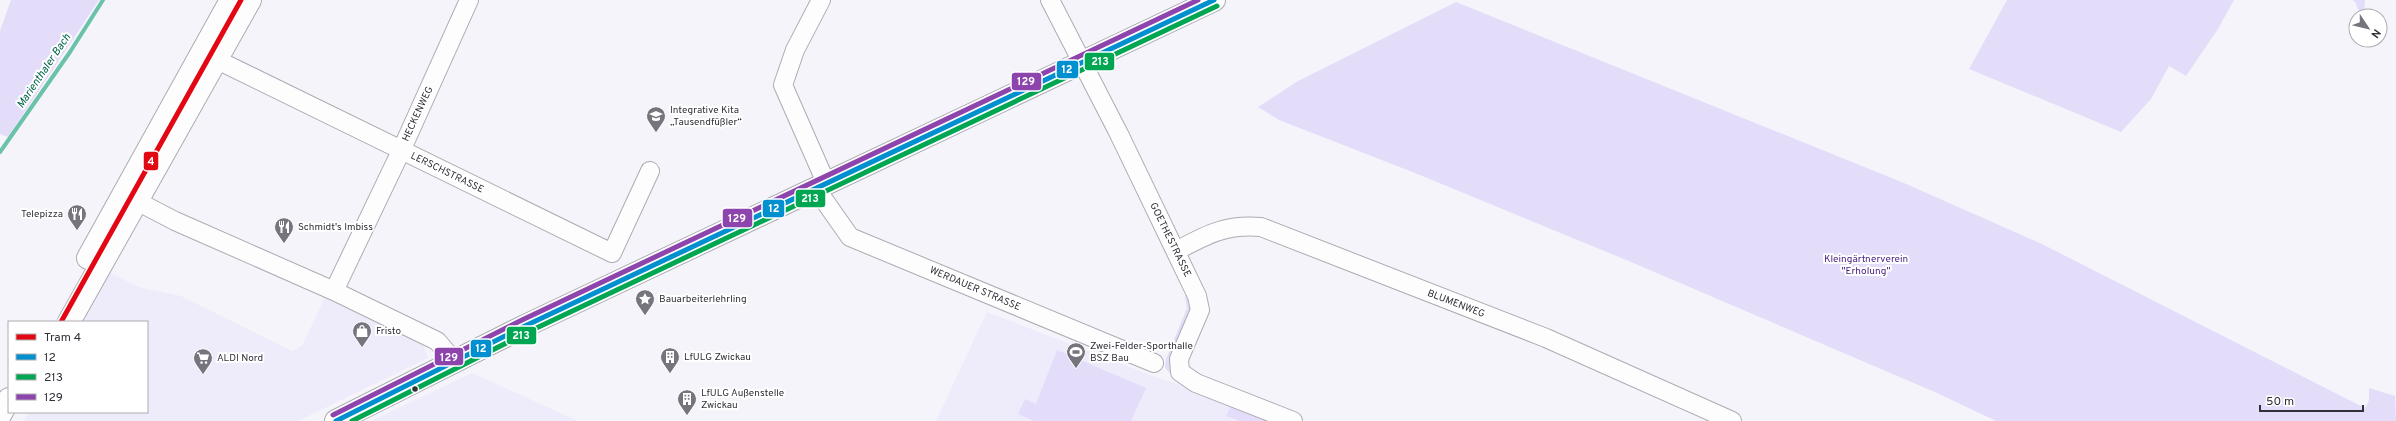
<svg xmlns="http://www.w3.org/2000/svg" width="2396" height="421" font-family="Overpass,sans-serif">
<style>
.built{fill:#eeebfb}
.green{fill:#e4ddfa}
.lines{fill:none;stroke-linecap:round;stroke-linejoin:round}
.stream{stroke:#6ac2a8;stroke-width:4}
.minor-casing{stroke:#adabb2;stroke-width:20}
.major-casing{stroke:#adabb2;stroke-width:24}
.minor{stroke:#fefdfe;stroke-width:18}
.major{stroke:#fefdfe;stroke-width:22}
.bus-1-casing{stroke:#fff;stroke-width:8}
.bus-2-casing{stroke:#fff;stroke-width:8}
.bus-3-casing{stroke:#fff;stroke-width:8}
.bus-1{stroke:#008fcf;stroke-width:5}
.bus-2{stroke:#00a651;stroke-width:5}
.bus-3{stroke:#8e44ad;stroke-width:5}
.tram-1-casing{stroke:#fff;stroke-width:8}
.tram-1{stroke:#e30613;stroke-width:5}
.bus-dot{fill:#323039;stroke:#fff;stroke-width:1.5}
.labels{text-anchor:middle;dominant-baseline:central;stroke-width:4;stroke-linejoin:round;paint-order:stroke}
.poi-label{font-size:10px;fill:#323039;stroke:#fff;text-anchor:start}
.street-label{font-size:10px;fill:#323039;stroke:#fff}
.park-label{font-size:10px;fill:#471e82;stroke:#fff}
.water-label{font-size:11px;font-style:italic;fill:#006549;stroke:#fff}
.line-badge{stroke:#fff;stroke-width:1.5}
.badge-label{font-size:11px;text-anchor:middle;font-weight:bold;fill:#fff}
</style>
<rect width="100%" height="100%" fill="#f5f4fb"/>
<path class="built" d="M 109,272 L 138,287 L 181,296 L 292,351 L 302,346 L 325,297 L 423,344 L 428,358 L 298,421 L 24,421 L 29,412 L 147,412 L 147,322 L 80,322 Z
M 987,312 L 1158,378 L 1196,389 L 1275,421 L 936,421 Z
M 472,373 L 578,421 L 371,421 Z"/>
<path class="green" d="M 11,0 L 99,0 L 8,137 L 0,134 L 0,31 Z
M 2007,0 L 2234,0 L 2218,29 L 2186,76 L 2169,66 L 2151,99 L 2121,132 L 1969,69 Z
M 2352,0 L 2365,0 L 2364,16 L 2361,16 L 2355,2 Z
M 1456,2 L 1904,183 L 2042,244 L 2365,408 L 2369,400 L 2369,388 L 2395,396 L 2396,421 L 1996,421 L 1937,393 L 1631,262 L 1415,173 L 1279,120 L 1258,107 L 1298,81 Z
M 1189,291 L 1193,301 L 1172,375 L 1165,368 L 1166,359 L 1187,308 L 1185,296 Z
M 1057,350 L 1146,388 L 1131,421 L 1034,421 L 1018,414 L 1025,399 L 1036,404 Z
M 1232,404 L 1276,421 L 1240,421 L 1226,416 Z"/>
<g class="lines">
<path class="stream" d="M 0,152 L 70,52 L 103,0"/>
<defs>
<path id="minor" d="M 821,0 L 795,50 L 783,85 L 827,185
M 1050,0 L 1119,134 L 1197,296 L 1200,310 L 1179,359 L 1180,372 L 1196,383 L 1293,421
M 205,54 L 612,253 L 650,171
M 817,190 L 850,237 L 1154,363
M 125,195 L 175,221 L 334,291 L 437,341 L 456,363
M 1176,251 C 1206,235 1225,224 1261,227 L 1546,338 L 1732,421
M 334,291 L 401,151 L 469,0"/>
<path id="major" d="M 88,258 L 231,0
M 69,322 L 250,0
M 0,415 L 9,399
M 336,421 L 525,326 L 1214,0"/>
</defs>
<use href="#minor" class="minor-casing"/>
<use href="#major" class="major-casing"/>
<use href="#minor" class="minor"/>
<use href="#major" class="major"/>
<defs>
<path id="bus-1" d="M 336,421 L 525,326 L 1214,0"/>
<path id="bus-2" d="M 352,421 L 528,332 L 1217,6"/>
<path id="bus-3" d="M 333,415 L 522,320 L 1198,0"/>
</defs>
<use href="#bus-1" class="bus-1-casing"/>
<use href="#bus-2" class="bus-2-casing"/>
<use href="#bus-3" class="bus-3-casing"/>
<use href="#bus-1" class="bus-1"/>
<use href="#bus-2" class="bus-2"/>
<use href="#bus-3" class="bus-3"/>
<defs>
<path id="tram-1" d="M 61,322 L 241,0"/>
</defs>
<use href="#tram-1" class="tram-1-casing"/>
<use href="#tram-1" class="tram-1"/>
</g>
<defs>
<symbol id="school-pin" viewBox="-11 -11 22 30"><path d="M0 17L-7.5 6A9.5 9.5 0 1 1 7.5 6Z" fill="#76757d" stroke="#fff"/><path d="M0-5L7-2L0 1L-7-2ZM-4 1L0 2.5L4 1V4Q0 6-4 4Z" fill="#fff"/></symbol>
<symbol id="restaurant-pin" viewBox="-11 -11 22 30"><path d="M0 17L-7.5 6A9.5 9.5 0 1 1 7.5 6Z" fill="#76757d" stroke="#fff"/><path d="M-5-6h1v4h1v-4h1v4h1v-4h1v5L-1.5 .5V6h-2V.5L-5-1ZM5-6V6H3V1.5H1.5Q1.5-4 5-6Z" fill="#fff"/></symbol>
<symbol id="sight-pin" viewBox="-11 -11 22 30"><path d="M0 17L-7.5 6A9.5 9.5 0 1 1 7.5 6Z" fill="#76757d" stroke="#fff"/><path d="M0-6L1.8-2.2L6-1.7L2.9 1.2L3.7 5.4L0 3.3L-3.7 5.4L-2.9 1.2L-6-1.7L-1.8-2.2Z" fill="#fff"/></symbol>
<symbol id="shop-pin" viewBox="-11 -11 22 30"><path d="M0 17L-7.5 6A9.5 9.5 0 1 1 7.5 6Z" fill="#76757d" stroke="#fff"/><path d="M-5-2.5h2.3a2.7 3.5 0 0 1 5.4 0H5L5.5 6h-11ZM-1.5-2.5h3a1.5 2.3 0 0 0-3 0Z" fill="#fff"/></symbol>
<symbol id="stadium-pin" viewBox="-11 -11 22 30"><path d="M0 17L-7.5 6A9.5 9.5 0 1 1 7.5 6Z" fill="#76757d" stroke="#fff"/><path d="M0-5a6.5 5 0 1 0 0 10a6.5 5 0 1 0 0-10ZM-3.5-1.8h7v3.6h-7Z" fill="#fff"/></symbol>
<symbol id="building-pin" viewBox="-11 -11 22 30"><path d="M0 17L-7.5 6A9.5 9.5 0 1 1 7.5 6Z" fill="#76757d" stroke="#fff"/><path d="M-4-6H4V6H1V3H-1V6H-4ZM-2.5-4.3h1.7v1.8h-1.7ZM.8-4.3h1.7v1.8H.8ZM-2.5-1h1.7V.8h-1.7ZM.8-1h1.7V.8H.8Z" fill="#fff"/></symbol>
<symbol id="supermarket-pin" viewBox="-11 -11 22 30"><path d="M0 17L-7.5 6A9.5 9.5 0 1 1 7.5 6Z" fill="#76757d" stroke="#fff"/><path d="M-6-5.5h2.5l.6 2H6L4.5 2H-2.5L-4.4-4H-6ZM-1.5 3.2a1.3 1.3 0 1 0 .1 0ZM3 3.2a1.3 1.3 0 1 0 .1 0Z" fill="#fff"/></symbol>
</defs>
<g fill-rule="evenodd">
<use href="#school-pin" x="645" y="105" width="22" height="30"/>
<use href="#restaurant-pin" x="66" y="203" width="22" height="30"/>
<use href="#restaurant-pin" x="273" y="216" width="22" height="30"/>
<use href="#sight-pin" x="634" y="288" width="22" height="30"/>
<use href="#shop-pin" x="351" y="320" width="22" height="30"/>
<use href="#stadium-pin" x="1065" y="341" width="22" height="30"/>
<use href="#building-pin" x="659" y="346" width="22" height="30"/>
<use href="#supermarket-pin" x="192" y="347" width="22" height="30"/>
<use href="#building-pin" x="676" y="388" width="22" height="30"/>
</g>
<circle class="bus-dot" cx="415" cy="389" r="3.5"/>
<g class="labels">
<g class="poi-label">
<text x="670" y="110">Integrative Kita<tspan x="670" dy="12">„Tausendfüßler“</tspan></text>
<text x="63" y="214" text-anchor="end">Telepizza</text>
<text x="298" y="227">Schmidt's Imbiss</text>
<text x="659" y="299">Bauarbeiterlehrling</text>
<text x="376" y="331">Fristo</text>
<text x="1090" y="346">Zwei-Felder-Sporthalle<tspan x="1090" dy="12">BSZ Bau</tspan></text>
<text x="684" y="357">LfULG Zwickau</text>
<text x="217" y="358">ALDI Nord</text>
<text x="701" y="393">LfULG Außenstelle<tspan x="701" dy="12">Zwickau</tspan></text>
</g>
<g class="street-label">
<text transform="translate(418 114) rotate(-65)">HECKENWEG</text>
<text transform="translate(447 173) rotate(26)">LERSCHSTRASSE</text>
<text transform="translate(1170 240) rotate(64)">GOETHESTRASSE</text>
<text transform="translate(975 289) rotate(23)">WERDAUER STRASSE</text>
<text transform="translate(1456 304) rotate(21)">BLUMENWEG</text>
</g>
<g class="park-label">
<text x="1866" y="259">Kleingärtnerverein<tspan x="1866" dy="12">"Erholung"</tspan></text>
</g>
<g class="water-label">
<text transform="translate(44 71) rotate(-56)">Marienthaler Bach</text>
</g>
</g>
<g class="line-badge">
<rect x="1084" y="52" width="31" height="19" rx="4" fill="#00a651"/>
<rect x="1056" y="60" width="23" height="19" rx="4" fill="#008fcf"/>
<rect x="1011" y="72" width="31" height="19" rx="4" fill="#8e44ad"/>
<rect x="143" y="151" width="16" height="20" rx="4" fill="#e30613"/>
<rect x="795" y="189" width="31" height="19" rx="4" fill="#00a651"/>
<rect x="762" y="199" width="23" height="19" rx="4" fill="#008fcf"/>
<rect x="722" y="208" width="31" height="20" rx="4" fill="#8e44ad"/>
<rect x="506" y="326" width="31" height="19" rx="4" fill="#00a651"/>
<rect x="470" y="339" width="22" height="19" rx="4" fill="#008fcf"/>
<rect x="434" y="347" width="30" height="19" rx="4" fill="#8e44ad"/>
</g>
<g class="badge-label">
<text x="1100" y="65">213</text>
<text x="1067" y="73">12</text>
<text x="1026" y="85">129</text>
<text x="151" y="165">4</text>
<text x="810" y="202">213</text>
<text x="774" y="212">12</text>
<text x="737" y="222">129</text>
<text x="521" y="339">213</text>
<text x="481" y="352">12</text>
<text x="449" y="361">129</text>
</g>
<rect x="8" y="321" width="140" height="92" fill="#ffffff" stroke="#adacb0"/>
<rect x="16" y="334" width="20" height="6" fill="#e30613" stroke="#adacb0"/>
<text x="44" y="341" font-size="12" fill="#323039">Tram 4</text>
<rect x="16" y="354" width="20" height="6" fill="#008fcf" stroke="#adacb0"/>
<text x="44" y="361" font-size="12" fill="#323039">12</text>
<rect x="16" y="374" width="20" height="6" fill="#00a651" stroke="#adacb0"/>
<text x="44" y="381" font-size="12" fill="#323039">213</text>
<rect x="16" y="394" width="20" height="6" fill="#8e44ad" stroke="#adacb0"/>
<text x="44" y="401" font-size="12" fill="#323039">129</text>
<g transform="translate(2368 28) rotate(125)"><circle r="19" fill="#ffffff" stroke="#adacb0"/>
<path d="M0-3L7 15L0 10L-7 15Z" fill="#76757d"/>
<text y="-6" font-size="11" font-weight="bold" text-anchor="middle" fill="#323039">N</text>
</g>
<path d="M2260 405v6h103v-6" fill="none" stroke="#323039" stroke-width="2"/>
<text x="2266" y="405" font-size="12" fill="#323039" stroke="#ffffff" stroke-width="3" paint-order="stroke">50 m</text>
</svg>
